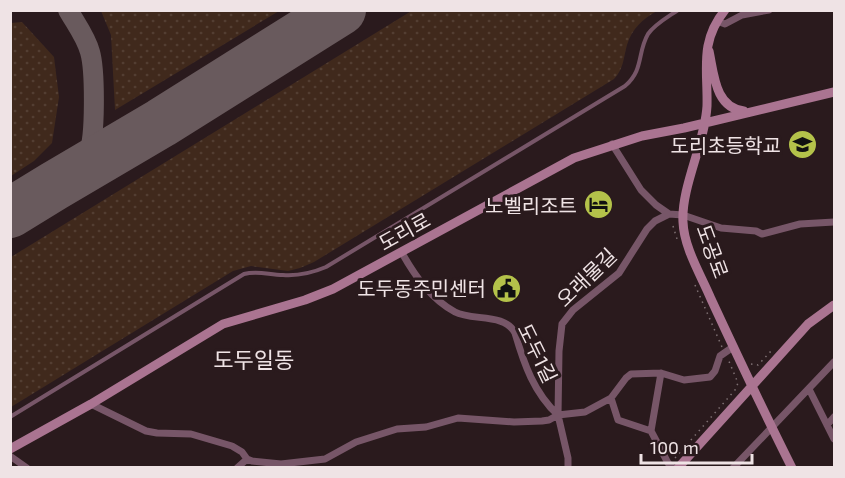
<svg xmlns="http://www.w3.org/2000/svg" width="845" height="478" font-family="'Exo 2','Noto Sans KR',sans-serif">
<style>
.grass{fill:url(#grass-dots)}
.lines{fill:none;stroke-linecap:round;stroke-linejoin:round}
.taxiway{stroke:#695a5d;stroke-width:20}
.runway{stroke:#695a5d;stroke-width:50}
.path{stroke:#7e7073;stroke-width:1.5;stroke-dasharray:1.5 4.5;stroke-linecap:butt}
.lane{stroke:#775668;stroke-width:4}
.street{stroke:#775668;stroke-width:7}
.secondary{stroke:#aa7491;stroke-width:9}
.labels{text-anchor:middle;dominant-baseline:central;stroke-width:6;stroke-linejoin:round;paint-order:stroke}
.poi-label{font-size:20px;fill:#efe3e5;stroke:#2a1a1d;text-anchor:end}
.street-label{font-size:20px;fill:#efe3e5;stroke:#2a1a1d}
.quarter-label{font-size:22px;fill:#efe3e5;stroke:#2a1a1d}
</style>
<defs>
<pattern id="grass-dots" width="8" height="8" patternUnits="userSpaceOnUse" patternTransform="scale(1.5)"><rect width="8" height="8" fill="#40291c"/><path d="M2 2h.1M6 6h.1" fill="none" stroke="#533e32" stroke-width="1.8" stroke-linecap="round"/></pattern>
</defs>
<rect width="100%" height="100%" fill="#2a1a1d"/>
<path class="grass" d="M 413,10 L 657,11 C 643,19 632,28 627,45 C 623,59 624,68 614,79 L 314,262 L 300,268 L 288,271 L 251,266 L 233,271 L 11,407 L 11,257 Z
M 101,11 L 101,10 L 279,11 L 115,110 L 111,35 Z
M 22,22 L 54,57 L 59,97 L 52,143 L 34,161 L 11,176 L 11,23 Z"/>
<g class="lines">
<path class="taxiway" d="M 295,40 L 327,10
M 54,186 C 66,176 81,168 88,154 C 96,139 95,69 90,52 C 86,37 76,24 68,10"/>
<path class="runway" d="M 10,213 L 54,186 L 161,123 L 341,10"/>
<path class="path" d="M 673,226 L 677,239
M 695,285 L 722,347
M 751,364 L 758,365 L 772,350
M 675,458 L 735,390 L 738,383 L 728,359"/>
<path class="lane" d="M 10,417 L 244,274 C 258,270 269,275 283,275 C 298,276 312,273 326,267 L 625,86 C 644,70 637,53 648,34 C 655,24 668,17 678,10"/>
<path class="street" d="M 717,21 L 725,24 L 742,15 L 769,10
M 612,144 L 641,190 L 656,205 L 669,214 L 683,215 L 721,228 L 756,231 L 762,234 L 800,224 L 834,222
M 402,253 C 415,276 431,299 455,312 C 472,321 505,313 515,333 C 524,364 534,393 558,415
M 809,389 L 834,439
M 611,398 L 618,420 L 651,431 L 668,463 L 673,468
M 91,404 L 146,431 L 157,433 L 191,434 L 232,446 L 242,452 L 247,459 L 252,461 L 281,464 L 325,459 L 356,442 L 397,429 L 426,427 L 458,418 L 514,422 L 542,421 L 549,420 L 558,415 L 585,412 L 611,398 L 626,378 L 631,374 L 661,373 L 684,380 L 710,377 L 715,371 L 720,356 L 733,347
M 827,425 L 834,417
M 651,431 L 661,373
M 10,456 L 27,468
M 237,468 L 247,459
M 568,468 L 568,458 L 558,415 L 559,351 L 562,324 L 573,310 L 619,273 L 647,229 L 655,221 L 669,214
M 733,468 L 834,362"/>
<path class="secondary" d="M 725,10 C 699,42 708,70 707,106 C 705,143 681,187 683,222 C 684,248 701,275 711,299 C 737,355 764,412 792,468
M 709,51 C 714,74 715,108 744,111
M 10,449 L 91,404 L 223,324 L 305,300 L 333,289 L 574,158 L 642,136 L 684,128 L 834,92
M 678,468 L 808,324 L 834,305"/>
</g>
<defs>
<symbol id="school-disc" viewBox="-11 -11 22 22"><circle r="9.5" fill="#b4c24a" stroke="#2a1a1d"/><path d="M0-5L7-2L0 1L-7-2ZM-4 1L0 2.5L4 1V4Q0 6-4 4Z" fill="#111"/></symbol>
<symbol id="hotel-disc" viewBox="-11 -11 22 22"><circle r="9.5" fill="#b4c24a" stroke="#2a1a1d"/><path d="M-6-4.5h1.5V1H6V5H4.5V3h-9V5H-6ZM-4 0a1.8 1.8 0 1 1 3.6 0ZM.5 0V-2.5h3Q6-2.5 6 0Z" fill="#111"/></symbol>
<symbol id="civic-disc" viewBox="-11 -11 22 22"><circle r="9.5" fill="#b4c24a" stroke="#2a1a1d"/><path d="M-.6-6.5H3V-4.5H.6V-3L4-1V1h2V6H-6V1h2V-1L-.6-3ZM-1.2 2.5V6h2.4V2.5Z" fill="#111"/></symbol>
</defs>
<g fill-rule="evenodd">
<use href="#school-disc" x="786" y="128" width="33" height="33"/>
<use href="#hotel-disc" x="582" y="188" width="33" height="33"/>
<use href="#civic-disc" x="490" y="272" width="33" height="33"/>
</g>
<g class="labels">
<g class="poi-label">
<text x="781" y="145">도리초등학교</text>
<text x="577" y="205">노벨리조트</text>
<text x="486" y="288">도두동주민센터</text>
</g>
<g class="street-label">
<text transform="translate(404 231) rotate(-29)">도리로</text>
<text transform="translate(713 251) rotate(70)">도공로</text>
<text transform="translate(586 277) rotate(-44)">오래물길</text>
<text transform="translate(538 353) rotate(64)">도두1길</text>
</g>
<g class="quarter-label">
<text x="254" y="359">도두일동</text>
</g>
</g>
<rect width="845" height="478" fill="none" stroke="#efe3e5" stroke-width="24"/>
<path d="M641 454v9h111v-9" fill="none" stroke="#efe3e5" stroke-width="3"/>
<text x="650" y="454" font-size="18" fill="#efe3e5" stroke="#2a1a1d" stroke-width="4.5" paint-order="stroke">100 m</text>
</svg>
